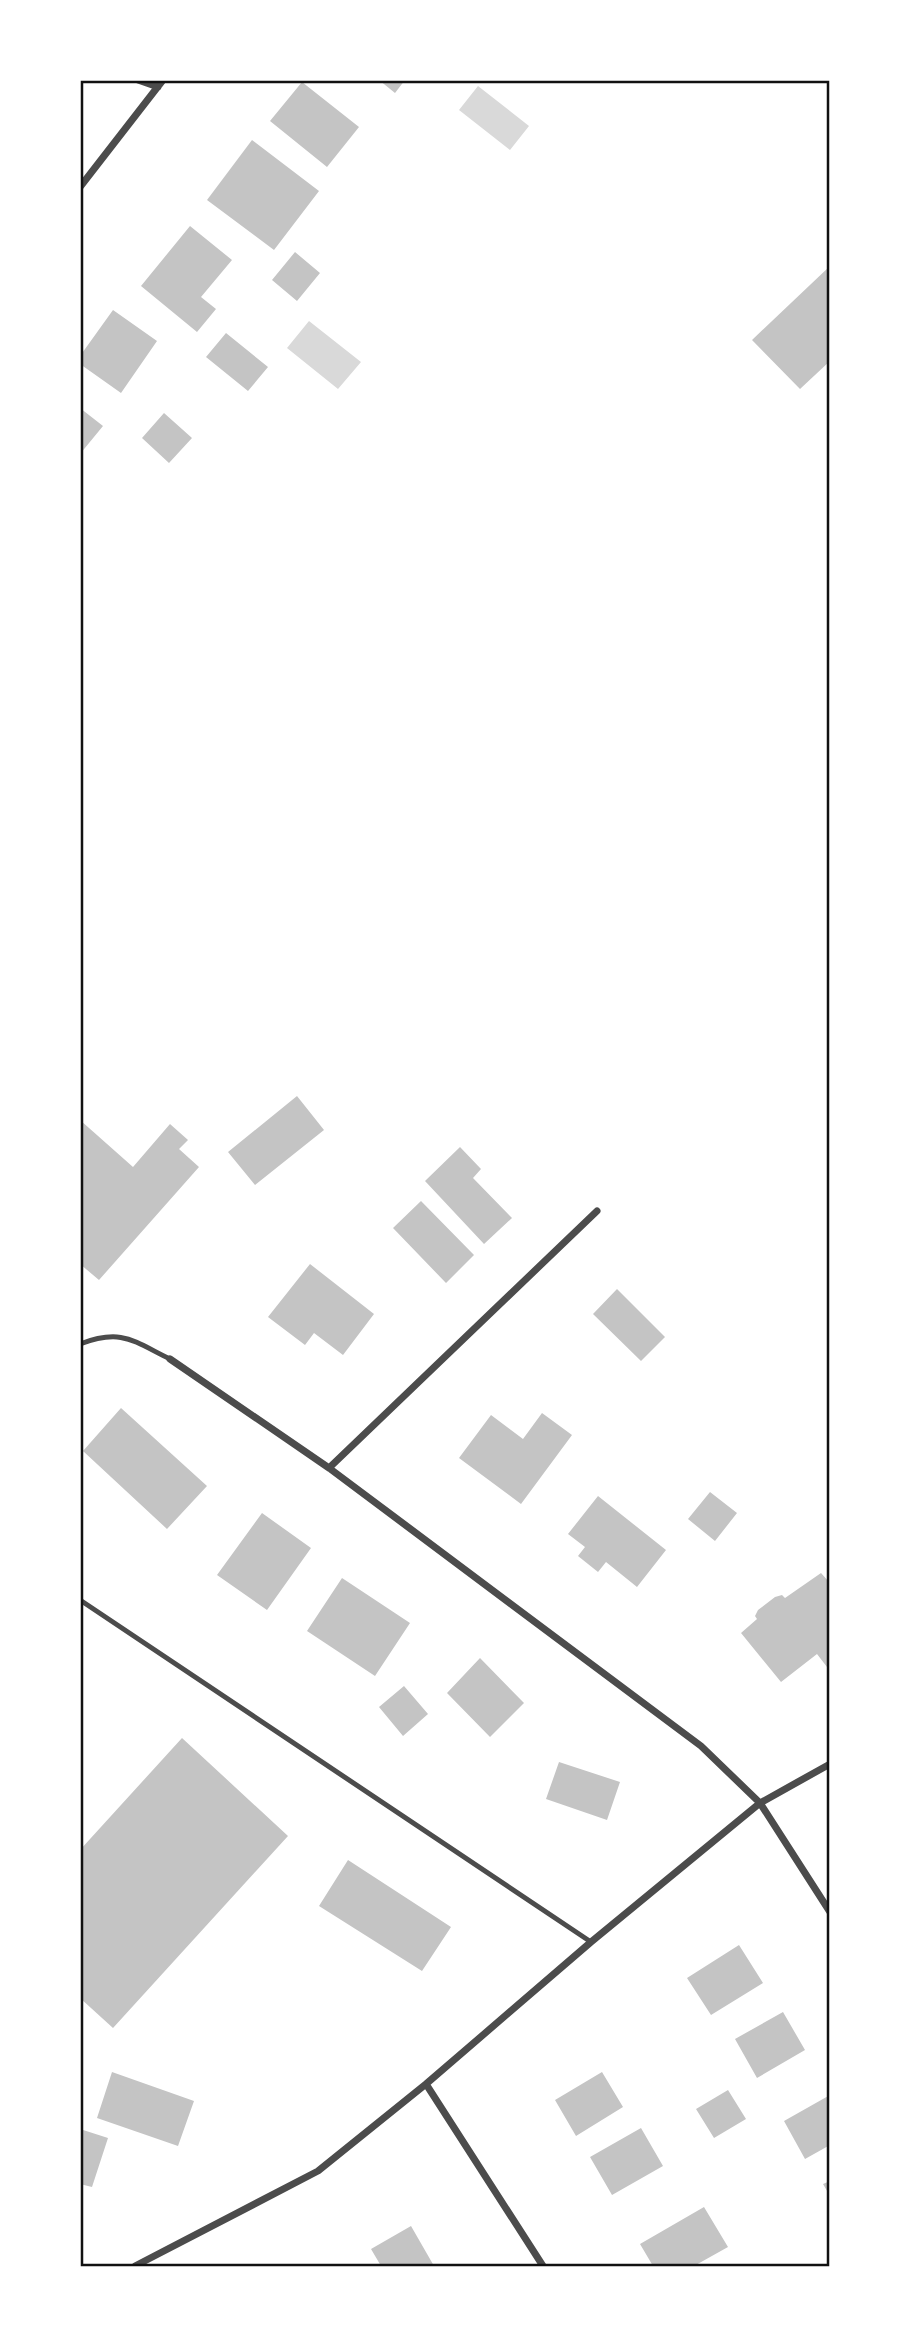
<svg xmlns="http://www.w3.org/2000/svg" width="910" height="2347" font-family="'Times New Roman',serif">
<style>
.water{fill:#d9d9d9}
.building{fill:#c4c4c4}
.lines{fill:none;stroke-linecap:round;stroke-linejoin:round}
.service{stroke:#4c4c4c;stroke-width:5}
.minor{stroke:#4c4c4c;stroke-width:7}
.neatline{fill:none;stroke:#111;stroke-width:2.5}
</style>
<rect width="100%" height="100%" fill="#fff"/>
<path class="water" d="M 478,86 L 529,126 L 510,150 L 459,110 Z
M 309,321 L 361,362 L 338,389 L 287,348 Z"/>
<path class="building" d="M 379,80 L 405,80 L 395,93 Z
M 302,82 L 359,127 L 327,167 L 270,121 Z
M 252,140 L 319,191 L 274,250 L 207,200 Z
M 190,226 L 232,260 L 201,297 L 216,309 L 197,332 L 141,286 Z
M 295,252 L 320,273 L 297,301 L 272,280 Z
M 830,266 L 830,361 L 800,389 L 752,340 Z
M 113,310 L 157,341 L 121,393 L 80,364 L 80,356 Z
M 226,333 L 268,367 L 248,391 L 206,357 Z
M 80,408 L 103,426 L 80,454 Z
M 164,413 L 192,438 L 169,463 L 142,438 Z
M 297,1096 L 324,1130 L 255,1185 L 228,1152 Z
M 80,1120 L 133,1167 L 170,1124 L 188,1140 L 179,1149 L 199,1167 L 99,1280 L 80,1264 Z
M 460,1147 L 481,1169 L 473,1178 L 512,1218 L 484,1244 L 425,1181 Z
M 421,1201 L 474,1255 L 446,1283 L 393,1228 Z
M 310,1264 L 374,1314 L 343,1355 L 314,1333 L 305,1345 L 268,1317 Z
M 617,1289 L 665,1337 L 641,1361 L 593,1314 Z
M 121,1408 L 207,1486 L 167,1529 L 83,1451 Z
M 542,1413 L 572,1435 L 521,1504 L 459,1458 L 491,1415 L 523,1439 Z
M 710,1492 L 737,1513 L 715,1541 L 688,1519 Z
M 598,1496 L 666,1550 L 637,1587 L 606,1562 L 598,1572 L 578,1556 L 585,1547 L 568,1534 Z
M 262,1513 L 311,1548 L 267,1610 L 217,1575 Z
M 821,1573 L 830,1583 L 830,1665 L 827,1667 L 817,1654 L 781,1682 L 741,1633 L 757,1619 L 755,1616 L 758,1610 L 775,1597 L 782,1595 L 785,1598 Z
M 342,1578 L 410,1623 L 375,1676 L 307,1631 Z
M 480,1658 L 524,1703 L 490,1737 L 447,1693 Z
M 404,1686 L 428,1714 L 403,1736 L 379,1707 Z
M 182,1738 L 288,1836 L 113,2028 L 80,1998 L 80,1850 Z
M 559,1762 L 620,1782 L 607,1820 L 546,1799 Z
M 348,1860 L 451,1927 L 422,1971 L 319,1906 Z
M 739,1945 L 763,1983 L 711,2015 L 687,1978 Z
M 783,2012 L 805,2050 L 757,2078 L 735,2039 Z
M 112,2072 L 194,2101 L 178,2146 L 97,2118 Z
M 602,2072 L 623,2107 L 576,2136 L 555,2100 Z
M 728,2090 L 746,2119 L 714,2138 L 696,2109 Z
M 830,2095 L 830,2145 L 805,2159 L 784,2121 Z
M 641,2128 L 663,2166 L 612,2195 L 590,2157 Z
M 80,2129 L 108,2138 L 92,2187 L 80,2184 Z
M 830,2181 L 830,2196 L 823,2184 Z
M 704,2207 L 728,2247 L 694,2266 L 653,2266 L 640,2244 Z
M 411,2226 L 434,2266 L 381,2266 L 371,2249 Z"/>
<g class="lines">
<path class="service" d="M 80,1344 C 122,1328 133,1341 170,1359
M 80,1600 L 591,1942"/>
<path class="minor" d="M 138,80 L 158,87
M 80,187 L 163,80
M 170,1359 L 329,1468 L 701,1746 L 760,1803 L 830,1912
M 329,1468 L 597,1211
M 426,2084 L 543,2266
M 135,2266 L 318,2171 L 426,2084 L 591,1942 L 760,1803 L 830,1764"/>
</g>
<rect width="910" height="2347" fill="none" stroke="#ffffff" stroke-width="164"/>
<rect x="82" y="82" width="746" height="2183" class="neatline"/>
</svg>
